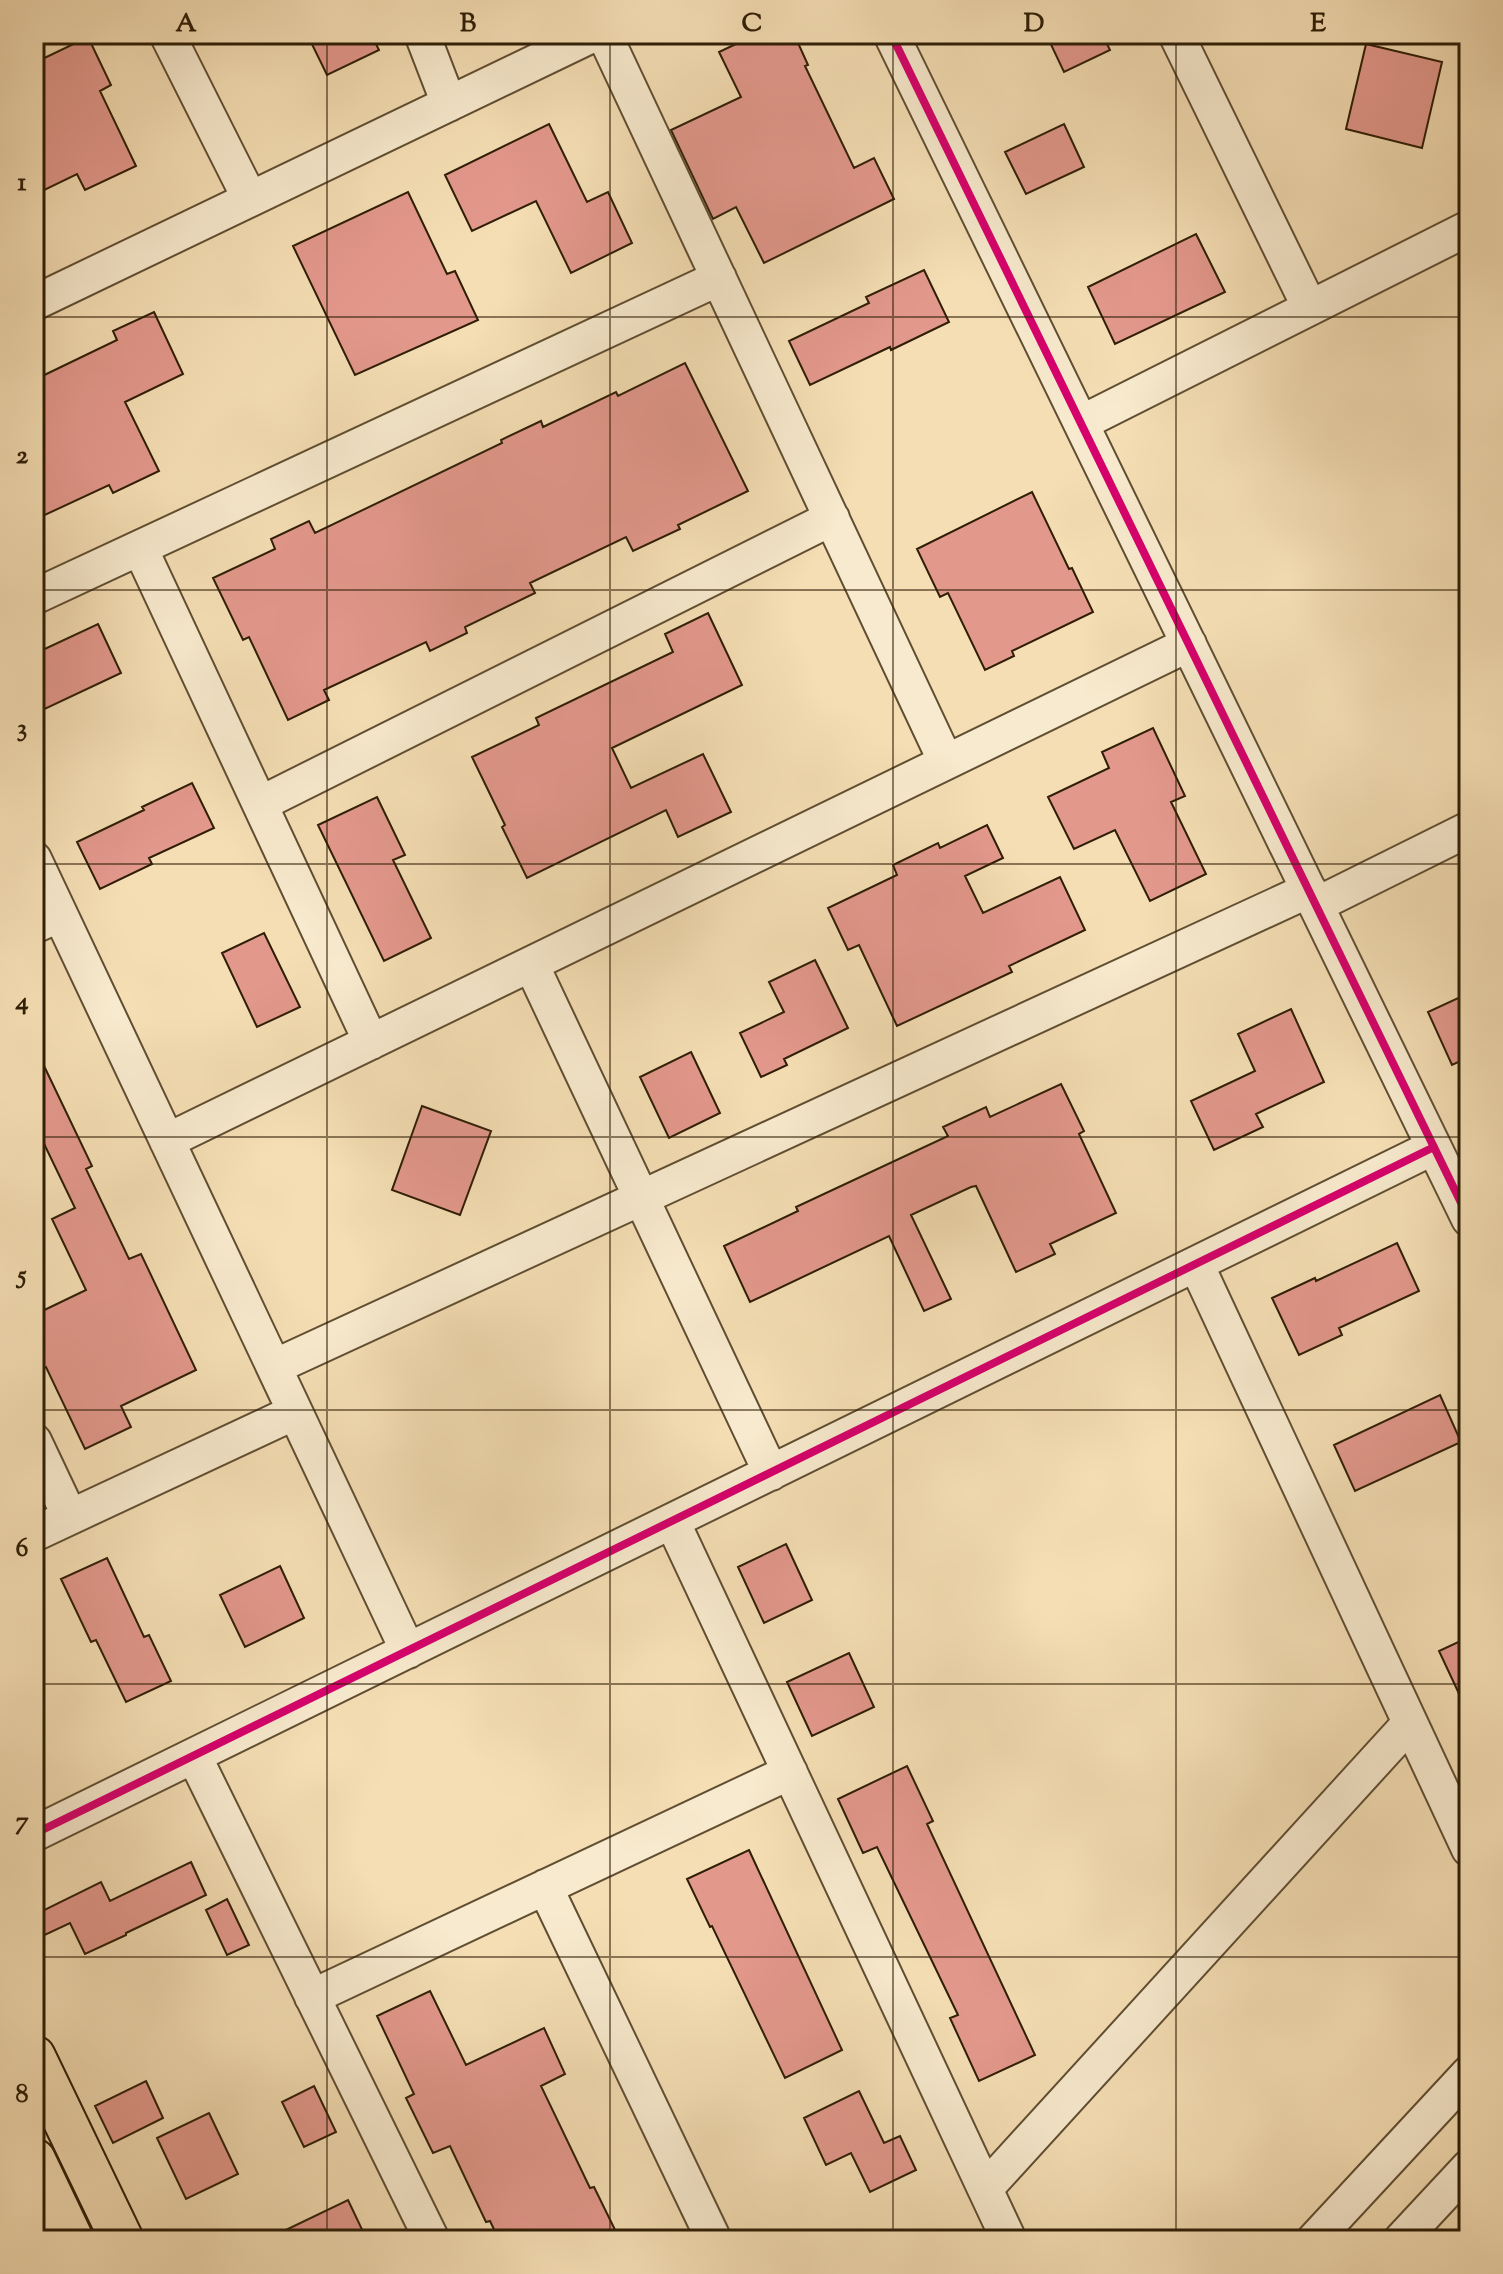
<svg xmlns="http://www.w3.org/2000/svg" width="1503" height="2274" font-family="'Sorts Mill Goudy',serif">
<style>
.building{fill:#e3988c;stroke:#2e1e06;stroke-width:2}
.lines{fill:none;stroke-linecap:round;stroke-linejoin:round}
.minor-casing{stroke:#604e32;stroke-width:38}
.major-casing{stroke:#2e1e06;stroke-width:46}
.minor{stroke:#f8eace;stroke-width:34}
.major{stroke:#f5deb4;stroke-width:42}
.cycleway-casing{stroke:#f8eace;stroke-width:13}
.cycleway{stroke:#d6006c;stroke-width:8}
.grid{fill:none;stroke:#2e1e06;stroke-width:2;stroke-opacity:0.55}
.neatline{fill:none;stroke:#2e1e06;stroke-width:3}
.grid-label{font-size:26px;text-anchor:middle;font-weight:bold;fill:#2e1e06}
</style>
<rect width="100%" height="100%" fill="#f5deb4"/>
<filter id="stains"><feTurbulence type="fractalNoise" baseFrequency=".0025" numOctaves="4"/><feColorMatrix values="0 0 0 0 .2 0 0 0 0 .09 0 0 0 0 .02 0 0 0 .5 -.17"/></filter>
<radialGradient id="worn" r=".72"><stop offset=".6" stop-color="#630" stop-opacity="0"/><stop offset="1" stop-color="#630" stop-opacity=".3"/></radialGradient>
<path class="building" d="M 307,34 L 371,34 L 379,50 L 327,75 Z
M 757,34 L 794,34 L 808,65 L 805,66 L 854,168 L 874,158 L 894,199 L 764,263 L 736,207 L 713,219 L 671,130 L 741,97 L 719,52 Z
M 1046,34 L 1102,34 L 1110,50 L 1064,72 Z
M 88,37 L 111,85 L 100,91 L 136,166 L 85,190 L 77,174 L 34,195 L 34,63 Z
M 1366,44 L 1442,62 L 1422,148 L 1346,129 Z
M 549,124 L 587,202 L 608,192 L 632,243 L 571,273 L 536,201 L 472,231 L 445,175 Z
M 1064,124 L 1084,167 L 1026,194 L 1005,152 Z
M 408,192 L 447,274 L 455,271 L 478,320 L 355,375 L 293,246 Z
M 1196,234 L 1225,292 L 1115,344 L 1088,287 Z
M 924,270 L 949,322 L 891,350 L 890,347 L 810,385 L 789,341 L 869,303 L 866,297 Z
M 154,312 L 183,374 L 125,402 L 159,471 L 113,493 L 109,485 L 34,520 L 34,380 L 117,340 L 113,331 Z
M 685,363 L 748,491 L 678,525 L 680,529 L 633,551 L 626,537 L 530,583 L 535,593 L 465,627 L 467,633 L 430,651 L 426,642 L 324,690 L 329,700 L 288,720 L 249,637 L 243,640 L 213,578 L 275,549 L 271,539 L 309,521 L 315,533 L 502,443 L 501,440 L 541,421 L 543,427 L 616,392 L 618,396 Z
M 1032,492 L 1069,569 L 1072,568 L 1093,612 L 1012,651 L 1014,656 L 985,670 L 948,593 L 940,597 L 917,549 Z
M 708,613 L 742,685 L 612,748 L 631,788 L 703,754 L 731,812 L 678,837 L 666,810 L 527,878 L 502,827 L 505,825 L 472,757 L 539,725 L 536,718 L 673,652 L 665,634 Z
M 98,624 L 121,673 L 34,714 L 34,654 Z
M 1153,728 L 1185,796 L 1171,802 L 1206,874 L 1150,901 L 1115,830 L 1074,849 L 1048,797 L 1109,768 L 1102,752 Z
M 192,783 L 214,828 L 149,858 L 152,864 L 100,889 L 77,842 L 144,810 L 142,807 Z
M 377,797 L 405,855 L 393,860 L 431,938 L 384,961 L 318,825 Z
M 987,825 L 1003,858 L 965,876 L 983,913 L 1060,877 L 1085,930 L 1009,966 L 1012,972 L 897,1026 L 859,945 L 848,950 L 828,908 L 897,875 L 893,865 L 938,843 L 940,848 Z
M 264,933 L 300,1007 L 257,1027 L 222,953 Z
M 815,960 L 848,1028 L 784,1059 L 787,1065 L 761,1077 L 740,1033 L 784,1012 L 769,982 Z
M 1469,993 L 1469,1057 L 1452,1065 L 1428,1012 Z
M 1291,1009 L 1324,1082 L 1256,1114 L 1263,1127 L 1214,1150 L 1191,1101 L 1255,1071 L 1238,1034 Z
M 34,1045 L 92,1166 L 86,1169 L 129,1259 L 141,1254 L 196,1370 L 121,1406 L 131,1427 L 85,1449 L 46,1367 L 40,1370 L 34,1358 L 34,1315 L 86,1290 L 52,1219 L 75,1208 L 34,1123 Z
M 691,1052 L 720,1113 L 669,1138 L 640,1077 Z
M 1061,1084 L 1084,1131 L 1079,1134 L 1116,1213 L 1050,1244 L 1055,1254 L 1016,1272 L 976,1186 L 971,1187 L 911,1215 L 951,1299 L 924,1311 L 889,1236 L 750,1302 L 724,1246 L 798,1211 L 796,1207 L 948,1136 L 943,1127 L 986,1107 L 990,1117 Z
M 422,1106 L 491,1131 L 460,1215 L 392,1190 Z
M 1397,1243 L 1419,1291 L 1339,1328 L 1342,1335 L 1299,1355 L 1272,1298 L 1315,1278 L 1316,1281 Z
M 1440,1395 L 1461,1442 L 1355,1491 L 1334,1445 Z
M 786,1544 L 812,1600 L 764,1623 L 738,1567 Z
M 107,1558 L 144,1637 L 149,1635 L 171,1681 L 126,1702 L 96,1640 L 91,1642 L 61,1579 Z
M 280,1566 L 304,1618 L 245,1647 L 220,1595 Z
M 1469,1637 L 1469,1715 L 1439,1651 Z
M 849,1653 L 874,1707 L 812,1736 L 787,1682 Z
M 907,1766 L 933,1821 L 927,1824 L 1035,2055 L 979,2081 L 950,2018 L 958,2015 L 877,1847 L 863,1853 L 838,1799 Z
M 749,1850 L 842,2050 L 785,2078 L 712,1926 L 710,1927 L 687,1879 Z
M 191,1862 L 206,1895 L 126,1933 L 126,1935 L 85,1954 L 70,1923 L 34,1940 L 34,1915 L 101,1882 L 110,1901 Z
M 227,1899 L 249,1945 L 227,1955 L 206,1910 Z
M 430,1991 L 466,2065 L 544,2028 L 565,2074 L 541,2086 L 590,2188 L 594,2187 L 620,2240 L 499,2240 L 490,2221 L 486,2222 L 450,2146 L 433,2153 L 406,2098 L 414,2094 L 377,2016 Z
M 146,2081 L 163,2118 L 113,2143 L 95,2106 Z
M 314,2086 L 336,2132 L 304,2147 L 282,2102 Z
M 859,2091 L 884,2143 L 900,2136 L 916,2170 L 870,2192 L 851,2153 L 826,2165 L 804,2118 Z
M 209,2113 L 238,2174 L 186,2199 L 157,2138 Z
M 348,2200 L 367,2240 L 265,2240 Z"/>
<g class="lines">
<defs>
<path id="minor" d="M 167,34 L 250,199
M 422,34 L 449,104
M 604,34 L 946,762
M 891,34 L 1469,1219
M 1176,34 L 1310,308
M 34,303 L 594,34
M 1081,423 L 1469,228
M 140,548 L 371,1042
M 34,597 L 719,278
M 260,804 L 832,518
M 34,859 L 408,1651
M 1316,905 L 1469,829
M 34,926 L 60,914
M 531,964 L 771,1473
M 167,1141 L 1189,644
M 1196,1264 L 1469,1849
M 274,1367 L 1309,890
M 34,1441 L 70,1517
M 672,1521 L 1009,2240
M 34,1534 L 295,1412
M 194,1756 L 432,2240
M 34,1834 L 1434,1147
M 545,1887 L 714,2240
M 312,1997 L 790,1772
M 985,2189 L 1410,1723
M 1314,2240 L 1469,2073
M 1401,2240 L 1469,2167"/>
<path id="major" d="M 34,2057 L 122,2240
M 34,2160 L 72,2240"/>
</defs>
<use href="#minor" class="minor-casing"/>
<use href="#major" class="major-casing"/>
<use href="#minor" class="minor"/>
<use href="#major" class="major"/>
<defs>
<path id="cycleway" d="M 891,34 L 1469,1219
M 34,1834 L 1434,1147"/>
</defs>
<use href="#cycleway" class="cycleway-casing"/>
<use href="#cycleway" class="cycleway"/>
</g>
<path class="grid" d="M 327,34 L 327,2240M 610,34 L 610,2240M 893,34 L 893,2240M 1176,34 L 1176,2240M 34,317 L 1469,317M 34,590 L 1469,590M 34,864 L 1469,864M 34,1137 L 1469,1137M 34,1410 L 1469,1410M 34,1684 L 1469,1684M 34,1957 L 1469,1957"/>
<rect width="1503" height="2274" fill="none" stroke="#f5deb4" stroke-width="88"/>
<rect x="44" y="44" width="1415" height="2186" class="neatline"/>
<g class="grid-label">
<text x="186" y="31">A</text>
<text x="468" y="31">B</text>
<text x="752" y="31">C</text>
<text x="1034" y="31">D</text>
<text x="1318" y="31">E</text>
<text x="22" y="190">1</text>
<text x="22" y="463">2</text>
<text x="22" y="736">3</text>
<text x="22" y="1009">4</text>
<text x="22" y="1283">5</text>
<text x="22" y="1556">6</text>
<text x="22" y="1829">7</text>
<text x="22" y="2102">8</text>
</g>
<rect width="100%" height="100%" filter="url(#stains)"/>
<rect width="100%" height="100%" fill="url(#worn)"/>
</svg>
